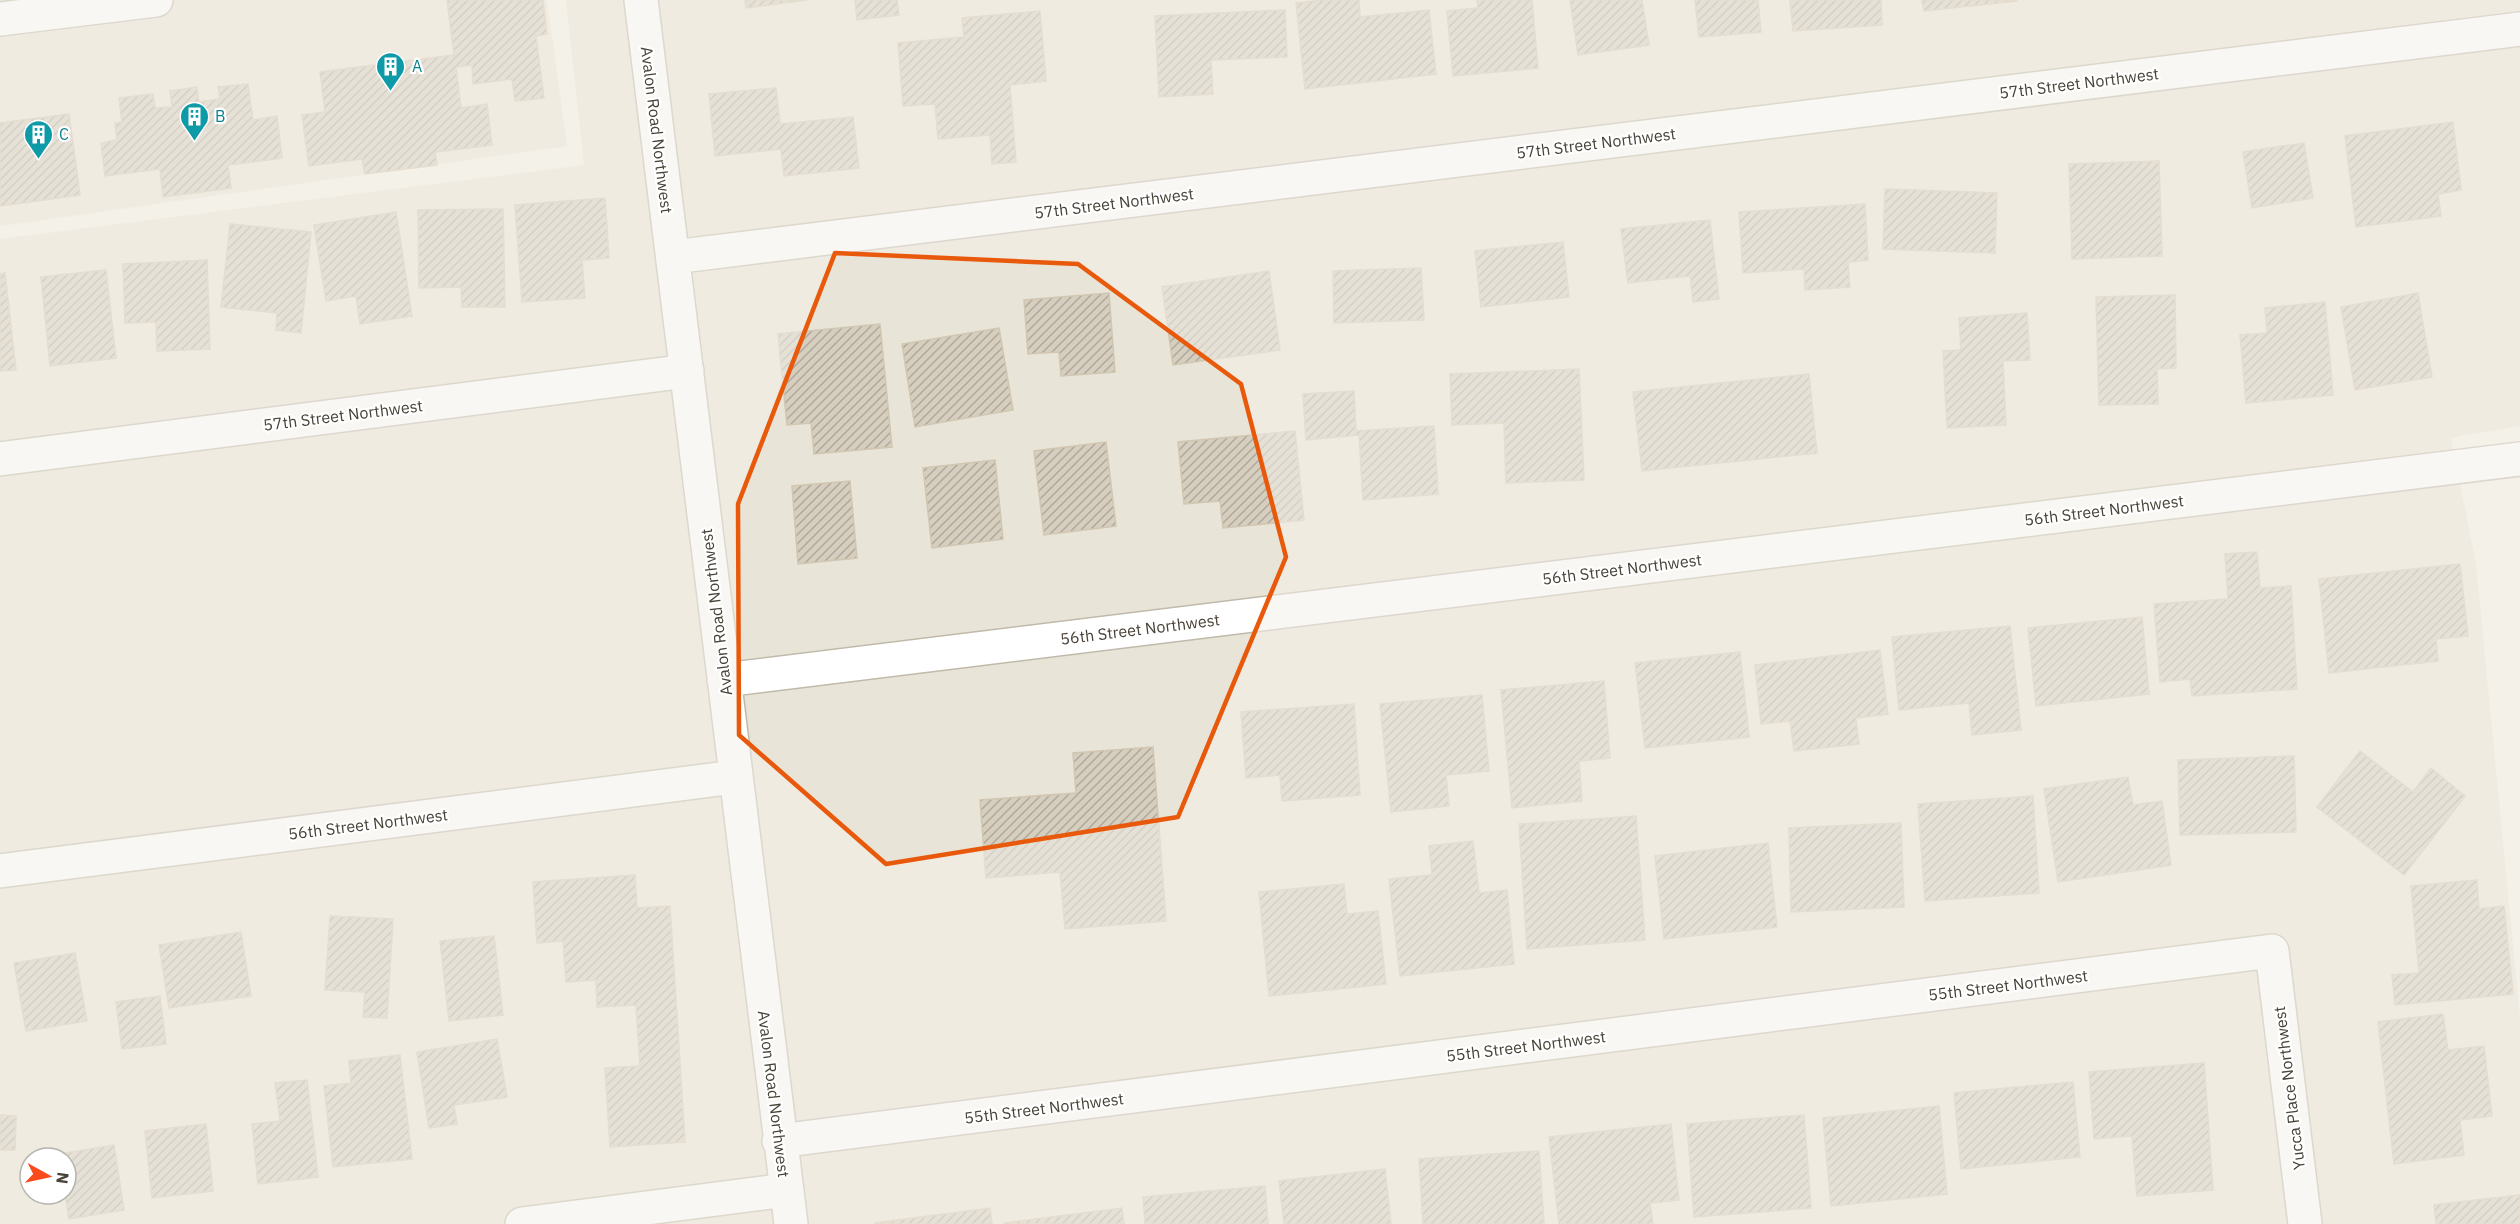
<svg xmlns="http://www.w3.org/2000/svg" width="2520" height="1224" font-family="'IBM Plex Sans',sans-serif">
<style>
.residential{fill:#e8e4d7;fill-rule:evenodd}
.building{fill:url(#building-hatch);stroke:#d1c6b1;stroke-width:1.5}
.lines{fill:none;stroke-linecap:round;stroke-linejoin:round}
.minor-casing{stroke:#c0baab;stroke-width:36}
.minor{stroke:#fff;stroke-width:33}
.marked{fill:none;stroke:#e8590c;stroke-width:4.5;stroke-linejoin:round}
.labels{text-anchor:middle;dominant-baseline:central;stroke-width:4.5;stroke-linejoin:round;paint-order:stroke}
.culture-label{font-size:16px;fill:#0d838f;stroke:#fff;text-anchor:start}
.street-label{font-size:16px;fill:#484237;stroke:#fff}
</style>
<defs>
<pattern id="building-hatch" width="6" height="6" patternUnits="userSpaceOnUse" patternTransform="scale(1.5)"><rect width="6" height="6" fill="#d6cebe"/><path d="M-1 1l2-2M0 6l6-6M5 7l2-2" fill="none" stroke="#b0a99b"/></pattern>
</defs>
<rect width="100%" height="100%" fill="#f4f1e9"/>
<path class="residential" d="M 0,0 L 547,0 L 567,146 L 0,226 Z
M 566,0 L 2520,0 L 2520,426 L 2451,438 L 2476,564 L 2520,1018 L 2520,1224 L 0,1224 L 0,239 L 584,165 ZM 30,1158 L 66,1158 L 66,1194 L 30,1194 Z"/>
<path class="building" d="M 447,0 L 543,0 L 547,34 L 536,36 L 544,98 L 515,101 L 512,79 L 473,84 L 472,65 L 456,67 L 461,108 L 487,104 L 492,145 L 435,152 L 437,165 L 365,174 L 362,159 L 309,166 L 302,115 L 325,112 L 320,72 L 454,55 Z
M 745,0 L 807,0 L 746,8 Z
M 855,0 L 897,0 L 899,15 L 857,20 Z
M 1322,0 L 1359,0 L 1360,17 L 1429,10 L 1436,74 L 1305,89 L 1296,3 Z
M 1477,0 L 1532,0 L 1538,68 L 1453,76 L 1447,11 L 1478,8 Z
M 1570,0 L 1642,0 L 1649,45 L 1578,55 Z
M 1695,0 L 1758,0 L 1761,32 L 1699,37 Z
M 1790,0 L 1881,0 L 1882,25 L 1793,31 Z
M 1922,0 L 2017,0 L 2017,1 L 1924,11 Z
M 1285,10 L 1287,57 L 1211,60 L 1213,94 L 1159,97 L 1155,16 Z
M 1040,11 L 1046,81 L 1010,85 L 1016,162 L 992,164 L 990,135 L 938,139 L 935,104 L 903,106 L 898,43 L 964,37 L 962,18 Z
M 248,84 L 253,120 L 277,116 L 282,158 L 228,165 L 231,188 L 163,197 L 160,169 L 105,176 L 101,143 L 117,140 L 115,123 L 122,122 L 119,98 L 153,94 L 155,108 L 172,107 L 170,91 L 197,87 L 199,102 L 220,99 L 218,87 Z
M 776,88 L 780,124 L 853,117 L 859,168 L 784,176 L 781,149 L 715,156 L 709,94 Z
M 69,114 L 80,195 L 0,206 L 0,123 Z
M 2453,122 L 2461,190 L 2438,194 L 2441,216 L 2356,227 L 2345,136 Z
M 2304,143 L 2313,198 L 2252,208 L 2243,152 Z
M 2159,161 L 2162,256 L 2072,259 L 2069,164 Z
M 1885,189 L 1997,193 L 1995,253 L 1883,249 Z
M 605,198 L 609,258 L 582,260 L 585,298 L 522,302 L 515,205 Z
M 1865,204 L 1868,260 L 1848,262 L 1850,287 L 1805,290 L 1804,269 L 1743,273 L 1739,212 Z
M 503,209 L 505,307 L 462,307 L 461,287 L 419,288 L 418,210 Z
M 396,212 L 412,316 L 360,324 L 356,296 L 326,301 L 314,225 Z
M 1710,220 L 1719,299 L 1693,302 L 1690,276 L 1628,283 L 1621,229 Z
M 230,224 L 311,232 L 301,333 L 276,330 L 277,313 L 221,307 Z
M 1563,242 L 1569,297 L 1481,307 L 1475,251 Z
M 207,260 L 210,349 L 157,351 L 156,322 L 125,323 L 123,264 Z
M 1421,268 L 1424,320 L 1334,323 L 1333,271 Z
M 106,270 L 116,358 L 50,366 L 41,277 Z
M 1269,271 L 1280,350 L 1173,365 L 1162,287 Z
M 5,273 L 16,370 L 0,371 L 0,274 Z
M 1109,293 L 1115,372 L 1061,376 L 1059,352 L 1028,354 L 1024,300 Z
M 2418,293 L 2432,377 L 2355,390 L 2341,307 Z
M 2175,295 L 2176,368 L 2157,369 L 2158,404 L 2099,405 L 2096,297 Z
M 2325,302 L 2333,395 L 2246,403 L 2240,335 L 2267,333 L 2265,308 Z
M 2027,313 L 2030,360 L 2003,361 L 2006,425 L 1947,428 L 1943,351 L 1961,350 L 1959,318 Z
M 880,324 L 892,447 L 814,454 L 811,423 L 787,425 L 778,334 Z
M 999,328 L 1013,410 L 915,427 L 902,344 Z
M 1579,369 L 1584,480 L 1506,483 L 1504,423 L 1452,425 L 1450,374 Z
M 1809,374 L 1817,453 L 1642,471 L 1633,392 Z
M 1354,391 L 1356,431 L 1434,426 L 1438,494 L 1363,500 L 1359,435 L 1306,440 L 1303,394 Z
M 1295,431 L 1304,520 L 1223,528 L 1220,501 L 1184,504 L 1178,442 Z
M 1106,442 L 1116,526 L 1044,535 L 1034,451 Z
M 995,460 L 1003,539 L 932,548 L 923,468 Z
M 850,481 L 857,558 L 798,564 L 792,486 Z
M 2257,552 L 2260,588 L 2291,586 L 2297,689 L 2192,696 L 2190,679 L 2160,682 L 2154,604 L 2228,599 L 2225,554 Z
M 2460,564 L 2468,636 L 2436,639 L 2438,661 L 2329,673 L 2319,579 Z
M 2142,617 L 2149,694 L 2036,706 L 2028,628 Z
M 2010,626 L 2021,730 L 1972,735 L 1969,703 L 1899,710 L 1892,637 Z
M 1880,650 L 1888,714 L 1856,718 L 1859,744 L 1794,751 L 1790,721 L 1761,724 L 1755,665 Z
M 1740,652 L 1749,737 L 1645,748 L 1635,663 Z
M 1604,681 L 1610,758 L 1579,761 L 1582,801 L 1512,808 L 1501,690 Z
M 1482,695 L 1489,771 L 1446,775 L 1449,806 L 1391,812 L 1380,704 Z
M 1354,704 L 1360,795 L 1282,801 L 1280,775 L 1246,778 L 1241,712 Z
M 1153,747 L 1166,921 L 1065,929 L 1060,872 L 986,878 L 980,800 L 1076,793 L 1073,753 Z
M 2360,751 L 2413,792 L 2431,768 L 2465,796 L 2404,875 L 2317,807 Z
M 2294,756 L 2296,832 L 2180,835 L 2178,760 Z
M 2128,777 L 2133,805 L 2162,801 L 2171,865 L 2058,882 L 2044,789 Z
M 2033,796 L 2039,893 L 1925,901 L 1918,804 Z
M 1636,816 L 1645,940 L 1527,949 L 1519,824 Z
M 1901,823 L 1904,907 L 1791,912 L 1789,828 Z
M 1473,841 L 1479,893 L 1507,890 L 1514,964 L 1400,976 L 1389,879 L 1432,875 L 1429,846 Z
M 1768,843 L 1777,927 L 1664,939 L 1655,856 Z
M 635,875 L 637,908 L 670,906 L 685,1142 L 610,1147 L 605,1068 L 640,1066 L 636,1005 L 597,1007 L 596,980 L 566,982 L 563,941 L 537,943 L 533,882 Z
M 2477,880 L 2479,909 L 2504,906 L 2513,994 L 2395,1005 L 2392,975 L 2419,973 L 2411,886 Z
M 1344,884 L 1347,914 L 1378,911 L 1386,984 L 1269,996 L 1259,892 Z
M 330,916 L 393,919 L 387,1018 L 363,1017 L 365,992 L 325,990 Z
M 241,932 L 251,996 L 169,1008 L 159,945 Z
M 494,936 L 503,1015 L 449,1021 L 440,941 Z
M 75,953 L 87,1021 L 26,1031 L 14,963 Z
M 160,996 L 166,1044 L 122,1049 L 116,1002 Z
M 2443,1014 L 2448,1050 L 2484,1046 L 2492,1116 L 2460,1120 L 2464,1155 L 2394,1164 L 2378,1022 Z
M 497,1039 L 507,1097 L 454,1105 L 457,1124 L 429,1128 L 417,1052 Z
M 400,1055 L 412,1159 L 333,1167 L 324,1086 L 351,1083 L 349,1061 Z
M 2204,1063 L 2213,1190 L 2137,1196 L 2132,1136 L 2094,1139 L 2089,1072 Z
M 307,1080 L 318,1177 L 258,1184 L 252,1124 L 280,1121 L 275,1083 Z
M 2073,1082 L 2080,1157 L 1961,1169 L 1954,1093 Z
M 1939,1106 L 1947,1194 L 1831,1206 L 1823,1118 Z
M 0,1115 L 16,1116 L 15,1150 L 0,1150 Z
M 1804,1115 L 1811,1208 L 1694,1217 L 1687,1124 Z
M 206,1124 L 213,1191 L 152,1198 L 145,1131 Z
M 1671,1124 L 1679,1200 L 1650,1203 L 1653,1224 L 1559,1224 L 1549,1137 Z
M 114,1145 L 124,1210 L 69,1219 L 65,1194 L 66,1158 L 60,1158 L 59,1154 Z
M 1539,1151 L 1544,1224 L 1423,1224 L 1419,1159 Z
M 1385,1169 L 1391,1224 L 1284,1224 L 1279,1181 Z
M 1265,1186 L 1268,1224 L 1145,1224 L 1143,1197 Z
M 2520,1195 L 2520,1224 L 2436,1224 L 2434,1205 Z
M 990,1208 L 992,1224 L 875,1224 L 875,1223 Z
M 1122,1208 L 1124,1224 L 1005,1224 L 1005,1223 Z"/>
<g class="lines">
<defs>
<path id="minor" d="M 641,0 L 791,1224
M 0,19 L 156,0
M 673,257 L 2520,29
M 0,459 L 687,371
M 724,680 L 2520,459
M 0,871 L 735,777
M 779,1141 L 2272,951 L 2305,1224
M 522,1224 L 786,1190"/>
</defs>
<use href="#minor" class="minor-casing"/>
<use href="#minor" class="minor"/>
</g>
<path d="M0 0H2520V1224H0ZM 835,253 L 1078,264 L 1241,384 L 1286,557 L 1178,817 L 886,864 L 739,735 L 738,504 Z" fill="#f4f1e9" fill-opacity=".55" fill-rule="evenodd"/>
<path class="marked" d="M 835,253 L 1078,264 L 1241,384 L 1286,557 L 1178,817 L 886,864 L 739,735 L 738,504 Z"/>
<defs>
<symbol id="building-pin" viewBox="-11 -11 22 30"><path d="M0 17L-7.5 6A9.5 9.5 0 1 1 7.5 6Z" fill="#0f9aa8" stroke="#fff"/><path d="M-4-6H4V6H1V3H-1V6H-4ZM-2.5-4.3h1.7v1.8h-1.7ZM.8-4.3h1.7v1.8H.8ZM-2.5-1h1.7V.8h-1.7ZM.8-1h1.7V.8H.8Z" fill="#fff"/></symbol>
</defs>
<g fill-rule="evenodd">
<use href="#building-pin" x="374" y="50" width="33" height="45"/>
<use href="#building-pin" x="178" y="100" width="33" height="45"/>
<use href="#building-pin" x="22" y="118" width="33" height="45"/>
</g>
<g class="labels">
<g class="culture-label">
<text x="412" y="66">A</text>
<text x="215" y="116">B</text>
<text x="59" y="134">C</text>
</g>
<g class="street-label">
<text transform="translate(2079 83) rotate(-7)">57th Street Northwest</text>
<text transform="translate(657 130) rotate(83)">Avalon Road Northwest</text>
<text transform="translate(1596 143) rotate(-7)">57th Street Northwest</text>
<text transform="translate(1114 203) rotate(-7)">57th Street Northwest</text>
<text transform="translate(343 415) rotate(-7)">57th Street Northwest</text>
<text transform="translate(2104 510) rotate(-7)">56th Street Northwest</text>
<text transform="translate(1622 569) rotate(-7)">56th Street Northwest</text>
<text transform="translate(716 612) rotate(-97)">Avalon Road Northwest</text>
<text transform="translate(1140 629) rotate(-7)">56th Street Northwest</text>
<text transform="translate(368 824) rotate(-7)">56th Street Northwest</text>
<text transform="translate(2008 985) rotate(-7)">55th Street Northwest</text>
<text transform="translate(1526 1046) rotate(-7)">55th Street Northwest</text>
<text transform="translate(2289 1088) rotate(-97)">Yucca Place Northwest</text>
<text transform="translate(774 1094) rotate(83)">Avalon Road Northwest</text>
<text transform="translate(1044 1108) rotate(-7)">55th Street Northwest</text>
</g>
</g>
<g transform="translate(48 1176) rotate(98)"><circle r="28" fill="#ffffff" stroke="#b6b3af" stroke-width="1.5"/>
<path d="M0-4.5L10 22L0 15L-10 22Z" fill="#fa491a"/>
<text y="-9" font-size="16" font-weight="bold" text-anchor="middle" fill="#484237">N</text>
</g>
</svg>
